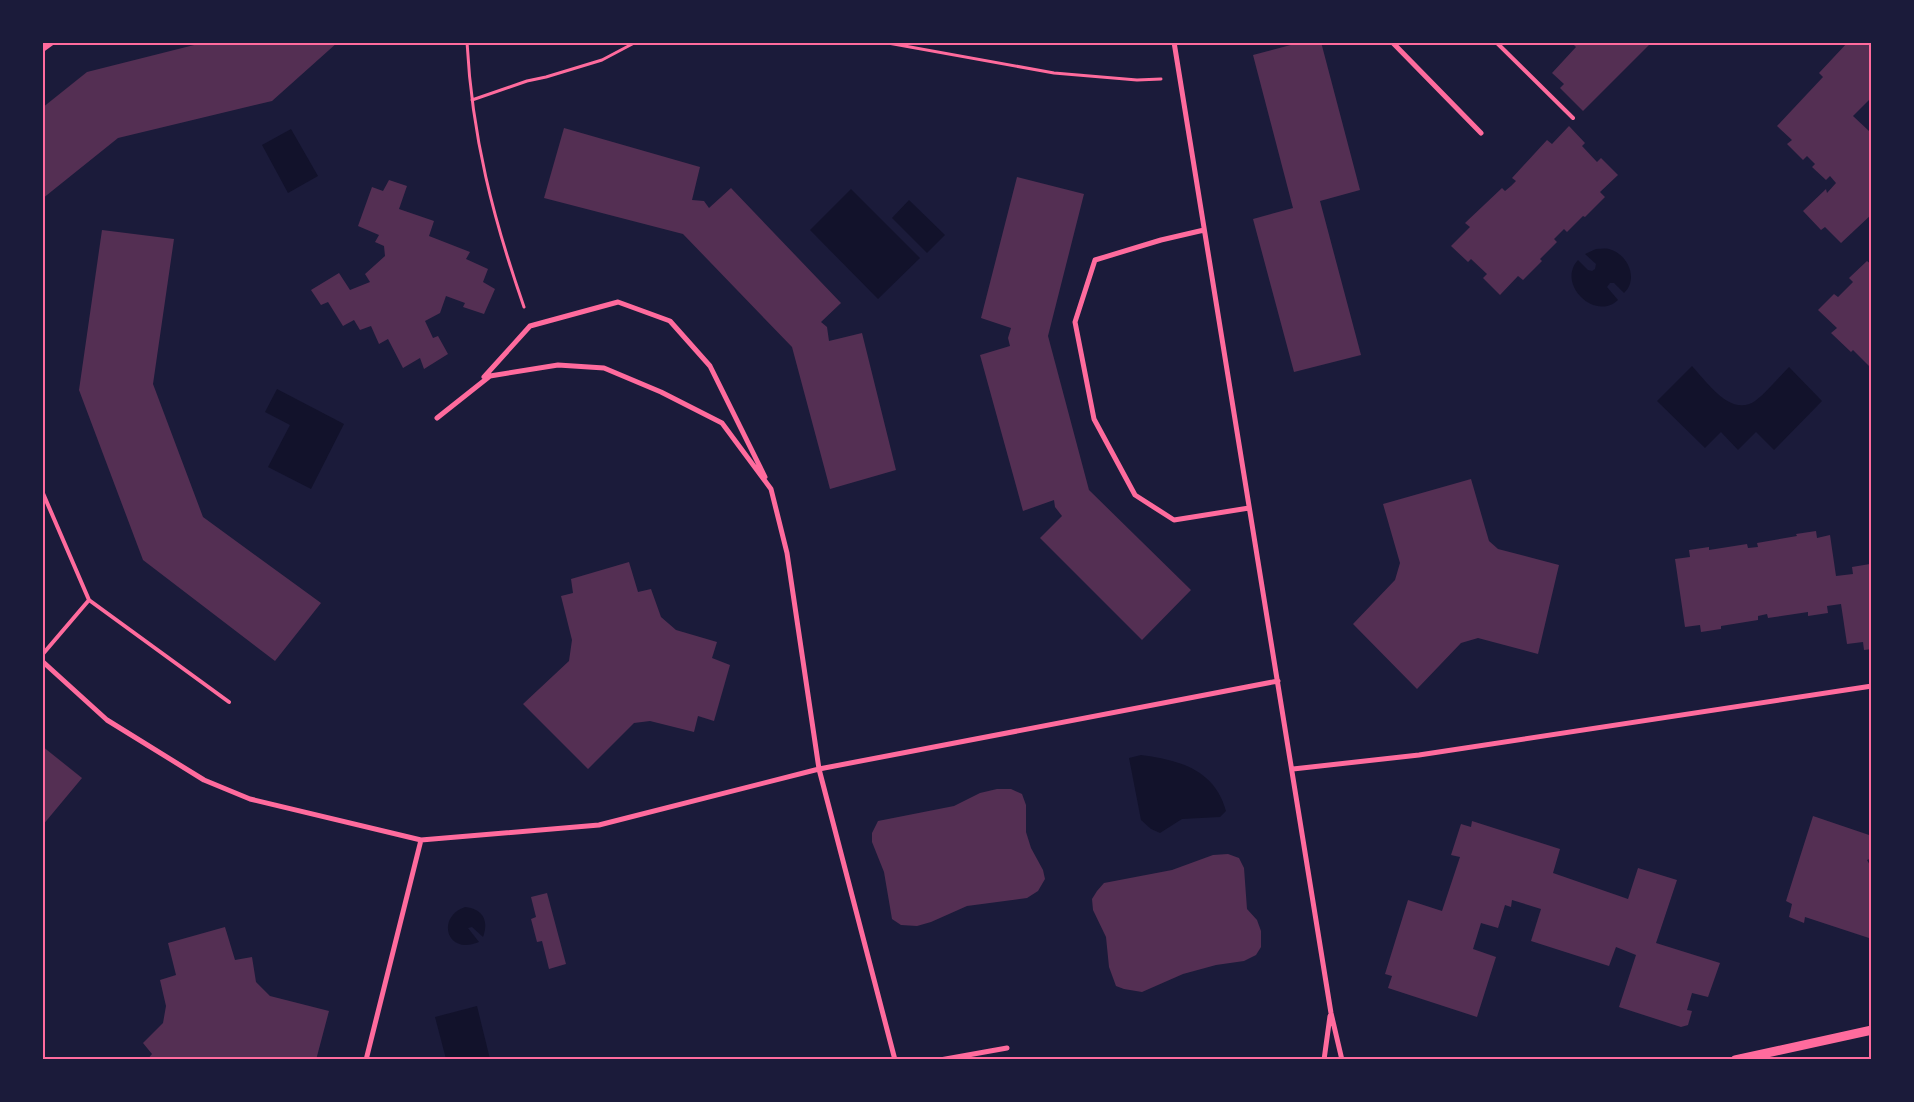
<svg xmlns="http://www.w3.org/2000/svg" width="1914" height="1102" font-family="Roboto,sans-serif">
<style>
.water{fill:#12122b}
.building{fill:#542f53}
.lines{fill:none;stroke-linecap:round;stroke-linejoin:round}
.path{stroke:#ff6b9d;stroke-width:3}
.service{stroke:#ff6b9d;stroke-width:4}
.minor{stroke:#ff6b9d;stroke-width:5}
.tertiary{stroke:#ff6b9d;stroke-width:9}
.neatline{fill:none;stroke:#ff6b9d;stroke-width:2}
</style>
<rect width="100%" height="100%" fill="#1b1b3a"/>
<path class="water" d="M 291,129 L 318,176 L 288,193 L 262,145 Z
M 851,189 L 920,258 L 878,299 L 810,230 Z
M 909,200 L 945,235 L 927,253 L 892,218 Z
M 1596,249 C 1600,249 1605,248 1609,249 C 1628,254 1639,279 1624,293 L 1614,283 L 1610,283 L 1607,287 L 1618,300 C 1595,322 1556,284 1578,260 L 1588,270 L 1592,271 L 1595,269 L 1596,264 L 1585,254 Z
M 1692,366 C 1706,381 1731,418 1755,401 C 1767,392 1778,378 1789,367 L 1822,401 L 1774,450 L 1756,432 L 1738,450 L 1721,432 L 1705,448 L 1657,401 Z
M 277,389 L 344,424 L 311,489 L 268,467 L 290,425 L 265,412 Z
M 1141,755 C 1180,760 1215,770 1226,811 L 1220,817 L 1182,819 L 1160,833 L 1151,829 L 1141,820 L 1129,758 Z
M 465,907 C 483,909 489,920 483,937 L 472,927 L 468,928 L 479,942 C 446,956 436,917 465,907 Z
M 477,1006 L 490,1059 L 446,1059 L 435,1017 Z"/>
<path class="building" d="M 206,42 L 338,42 L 272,101 L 118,138 L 42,199 L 42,108 L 87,72 Z
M 1302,42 L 1321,42 L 1360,190 L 1320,201 L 1361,355 L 1294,372 L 1253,219 L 1293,208 L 1253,55 Z
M 1571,42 L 1652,42 L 1583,111 L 1560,88 L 1564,84 L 1552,73 L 1576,47 Z
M 1848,42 L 1872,42 L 1872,97 L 1853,116 L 1870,132 L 1872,130 L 1872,214 L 1841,243 L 1825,227 L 1821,230 L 1803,211 L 1826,189 L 1827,193 L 1836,183 L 1830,176 L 1826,180 L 1812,167 L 1815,164 L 1807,156 L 1803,160 L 1787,144 L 1792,140 L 1777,126 L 1823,77 L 1819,73 Z
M 1569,126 L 1585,143 L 1582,146 L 1597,162 L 1601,158 L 1618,175 L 1600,192 L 1605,197 L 1585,217 L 1583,216 L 1567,232 L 1564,229 L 1554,239 L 1557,242 L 1540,259 L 1542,261 L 1523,280 L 1518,276 L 1500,295 L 1483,278 L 1487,274 L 1471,259 L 1468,262 L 1451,246 L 1470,227 L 1465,223 L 1502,188 L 1505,191 L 1511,186 L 1516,181 L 1512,178 L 1547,140 L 1552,144 Z
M 564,128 L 700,167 L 692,200 L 704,201 L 709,208 L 731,188 L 841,303 L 821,322 L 827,327 L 829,341 L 862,333 L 896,470 L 830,489 L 792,347 L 683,234 L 544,198 Z
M 1017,177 L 1084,194 L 1048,336 L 1089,490 L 1191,590 L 1142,640 L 1040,538 L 1062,516 L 1055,507 L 1054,500 L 1023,511 L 980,355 L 1010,346 L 1008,338 L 1011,328 L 981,318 Z
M 389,180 L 407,186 L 399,209 L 434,221 L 429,236 L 470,252 L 466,259 L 488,269 L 483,282 L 495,289 L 484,314 L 463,307 L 465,303 L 446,296 L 440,313 L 425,321 L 433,338 L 438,336 L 448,354 L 424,369 L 420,358 L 403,368 L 388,339 L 379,344 L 371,326 L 360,330 L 354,320 L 343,326 L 328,302 L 321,305 L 311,290 L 339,273 L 350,290 L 370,282 L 365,274 L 385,256 L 384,246 L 375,242 L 379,235 L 358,226 L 372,187 L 383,191 Z
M 102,230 L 174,239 L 153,384 L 203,517 L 321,603 L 275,661 L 143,560 L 79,390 Z
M 1867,261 L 1872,265 L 1872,365 L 1870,367 L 1853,350 L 1851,352 L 1831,333 L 1837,328 L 1818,310 L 1834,294 L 1838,297 L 1853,282 L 1849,278 Z
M 1471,479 L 1489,541 L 1498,549 L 1559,565 L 1538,654 L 1478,638 L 1461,643 L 1417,689 L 1353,624 L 1395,580 L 1400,563 L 1383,504 Z
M 1816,531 L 1817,538 L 1830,535 L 1836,576 L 1853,574 L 1852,567 L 1870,564 L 1872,649 L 1864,650 L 1863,642 L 1847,644 L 1841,604 L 1827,606 L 1828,613 L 1808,616 L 1808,612 L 1768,618 L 1767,614 L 1758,616 L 1758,620 L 1721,626 L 1721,629 L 1701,632 L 1700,625 L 1685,627 L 1675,559 L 1690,557 L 1689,550 L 1709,547 L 1709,550 L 1747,544 L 1748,548 L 1758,547 L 1757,543 L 1797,536 L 1796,534 Z
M 629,562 L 638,592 L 651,589 L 661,617 L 676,630 L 717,642 L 712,658 L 730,665 L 714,721 L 698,716 L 694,732 L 650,721 L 634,723 L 588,769 L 523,704 L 569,661 L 572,640 L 561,596 L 573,593 L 571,579 Z
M 42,746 L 82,778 L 42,826 Z
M 997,789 L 1011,789 L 1022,794 L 1026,805 L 1026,832 L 1031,848 L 1043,870 L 1045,879 L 1038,891 L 1027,898 L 967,906 L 931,922 L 917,926 L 901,925 L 892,919 L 884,872 L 872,842 L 872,833 L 878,821 L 954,806 L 980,793 Z
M 1813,816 L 1872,836 L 1872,858 L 1867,860 L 1871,867 L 1869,873 L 1872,874 L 1872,939 L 1805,917 L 1804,923 L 1789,917 L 1792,904 L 1786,901 Z
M 1472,821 L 1560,849 L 1553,873 L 1628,899 L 1638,868 L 1677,880 L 1656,943 L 1720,963 L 1708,997 L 1692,993 L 1687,1010 L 1692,1011 L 1688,1025 L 1681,1027 L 1619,1007 L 1636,955 L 1616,947 L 1609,966 L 1531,941 L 1541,909 L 1512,900 L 1511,907 L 1505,905 L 1498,928 L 1481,923 L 1473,949 L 1496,957 L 1477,1017 L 1388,988 L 1392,976 L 1385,974 L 1408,900 L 1442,911 L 1460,857 L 1451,855 L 1461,824 L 1471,827 Z
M 1228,854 L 1239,858 L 1244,868 L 1247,909 L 1257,920 L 1261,931 L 1261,947 L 1256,955 L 1244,961 L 1216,965 L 1183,974 L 1142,992 L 1124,989 L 1116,986 L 1109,967 L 1106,937 L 1093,910 L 1092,899 L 1097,891 L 1104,883 L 1172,870 L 1213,855 Z
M 547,893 L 566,964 L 549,969 L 542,941 L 537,942 L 531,919 L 536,917 L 531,897 Z
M 225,927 L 235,960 L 252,957 L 256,982 L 270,996 L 329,1011 L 316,1060 L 147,1060 L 152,1054 L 143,1043 L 163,1023 L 166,1006 L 160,980 L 176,975 L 168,943 Z"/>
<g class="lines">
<path class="path" d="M 467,42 C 472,137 493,218 524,307
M 865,42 L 888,43 L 1054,73 L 1137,80 L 1161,79
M 472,100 L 527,81 L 546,77 L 602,60 L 636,42"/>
<path class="service" d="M 1496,42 L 1573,118
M 42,491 L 89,600 L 229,702
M 42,655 L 89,600"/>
<path class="minor" d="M 1174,42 L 1331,1013 L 1342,1060
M 1392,42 L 1481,133
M 42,50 L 53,42
M 1204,230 L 1161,240 L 1095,260 L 1075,322 L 1094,419 L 1135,495 L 1174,520 L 1249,508
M 484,377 L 530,326 L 618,302 L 670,321 L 710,366 L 765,477
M 437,418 L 490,376 L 558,365 L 604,368 L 661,392 L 722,423 L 771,489 L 787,553 L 819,769 L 895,1060
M 42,661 L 107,720 L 204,780 L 250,799 L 421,840 L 599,825 L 819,769 L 1278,681
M 1293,769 L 1419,755 L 1872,686
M 366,1060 L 421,840
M 940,1060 L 1007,1048
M 1324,1060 L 1330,1016"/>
<path class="tertiary" d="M 1735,1060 L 1872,1030"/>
</g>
<rect width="1914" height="1102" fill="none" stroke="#1b1b3a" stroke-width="88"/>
<rect x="44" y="44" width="1826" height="1014" class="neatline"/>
</svg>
